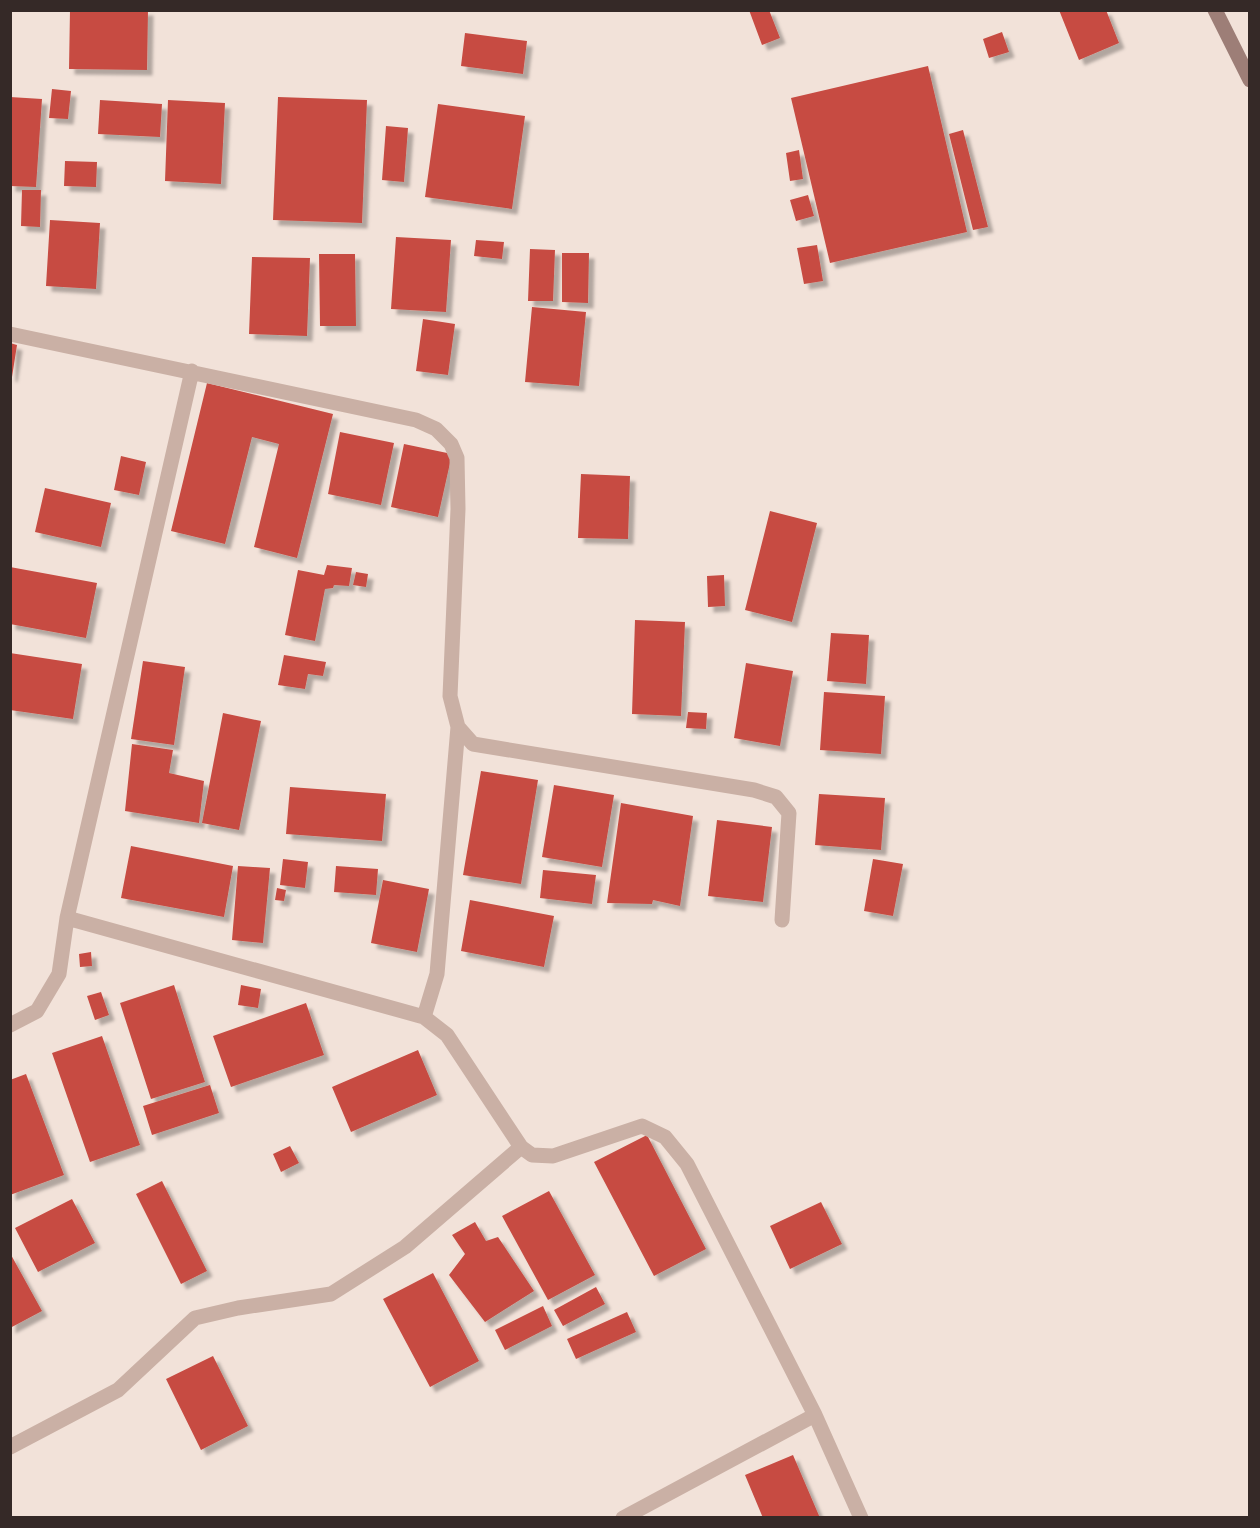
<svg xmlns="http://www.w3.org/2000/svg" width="1260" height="1528" font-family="'Roboto Condensed',sans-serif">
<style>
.building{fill:#c74b42;filter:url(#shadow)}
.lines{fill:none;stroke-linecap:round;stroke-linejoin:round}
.street{stroke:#cab0a5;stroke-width:15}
.secondary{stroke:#9d7e77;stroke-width:15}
</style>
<defs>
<filter id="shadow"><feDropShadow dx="5.5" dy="5.5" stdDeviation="1.5" flood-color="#0004"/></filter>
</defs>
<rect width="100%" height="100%" fill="#f2e2d9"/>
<path class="building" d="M 70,10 L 148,10 L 147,70 L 69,69 Z
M 749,10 L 769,10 L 780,38 L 762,45 Z
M 1059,10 L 1106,10 L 1119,43 L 1079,60 Z
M 1002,32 L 1009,52 L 989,58 L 983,39 Z
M 465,33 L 527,41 L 523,74 L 461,66 Z
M 928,66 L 967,232 L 830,263 L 791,98 Z
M 52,89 L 71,91 L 68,119 L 49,118 Z
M 10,97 L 42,99 L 36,187 L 10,186 Z
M 278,97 L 367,100 L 362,223 L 273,220 Z
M 100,100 L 162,104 L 160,137 L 98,134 Z
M 168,100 L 225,103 L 221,184 L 165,181 Z
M 438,104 L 525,116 L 512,209 L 425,197 Z
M 386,126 L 408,128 L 404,182 L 382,180 Z
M 963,130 L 988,227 L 973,230 L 949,134 Z
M 799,150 L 803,179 L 790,181 L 786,153 Z
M 65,161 L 97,162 L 96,187 L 64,186 Z
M 22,190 L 41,190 L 40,227 L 21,226 Z
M 808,195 L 814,216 L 796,221 L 790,200 Z
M 50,220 L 100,223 L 96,289 L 46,286 Z
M 396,237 L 451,240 L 446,312 L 391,309 Z
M 476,240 L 504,242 L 502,259 L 474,256 Z
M 817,245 L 823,281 L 804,284 L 797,248 Z
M 530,249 L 555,250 L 553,301 L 528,301 Z
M 562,253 L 589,253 L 588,303 L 562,302 Z
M 319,254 L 355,254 L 356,326 L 320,326 Z
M 252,257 L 310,258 L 307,336 L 249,334 Z
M 532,307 L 586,312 L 579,386 L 525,382 Z
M 423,319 L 455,324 L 448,375 L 416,371 Z
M 10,343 L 17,345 L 12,377 L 10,376 Z
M 207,383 L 333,414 L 297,558 L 254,547 L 279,444 L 252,437 L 225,544 L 171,531 Z
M 340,432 L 394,443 L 381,505 L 328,494 Z
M 404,444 L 452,454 L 438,517 L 391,507 Z
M 121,456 L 146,462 L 139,495 L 114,490 Z
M 581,474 L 630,476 L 628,539 L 578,538 Z
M 45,488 L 111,503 L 101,547 L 35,532 Z
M 770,511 L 817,523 L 792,622 L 745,610 Z
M 327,565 L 352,568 L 349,586 L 334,585 L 333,588 L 325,589 L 315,641 L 285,635 L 298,570 L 324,575 Z
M 10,567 L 97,583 L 86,638 L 10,624 Z
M 356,572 L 368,574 L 366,587 L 353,585 Z
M 724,575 L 725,606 L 708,607 L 707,576 Z
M 635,620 L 685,622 L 681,716 L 632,714 Z
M 831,633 L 869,635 L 866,684 L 827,681 Z
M 10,653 L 82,664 L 73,719 L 10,710 Z
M 284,655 L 326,662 L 323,676 L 308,674 L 305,689 L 278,685 Z
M 143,661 L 185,667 L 174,745 L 131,739 Z
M 746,663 L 793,671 L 780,746 L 734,738 Z
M 824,692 L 885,696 L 881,754 L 820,750 Z
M 688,712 L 707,713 L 706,729 L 686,728 Z
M 223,713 L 261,721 L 239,830 L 202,823 Z
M 132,744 L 173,750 L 169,773 L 204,781 L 199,823 L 125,811 Z
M 481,771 L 538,780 L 521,884 L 463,875 Z
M 554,785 L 614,795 L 602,867 L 542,857 Z
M 290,787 L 386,794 L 382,841 L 286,834 Z
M 819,794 L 885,798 L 881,850 L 815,845 Z
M 621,803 L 693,816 L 680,906 L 653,900 L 652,904 L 607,903 Z
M 717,820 L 772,827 L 763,902 L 708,896 Z
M 131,846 L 233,866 L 224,917 L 121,898 Z
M 283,859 L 308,862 L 305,888 L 280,885 Z
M 873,859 L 903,864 L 893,916 L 864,911 Z
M 238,866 L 270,868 L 263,943 L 232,940 Z
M 336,866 L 378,869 L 376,895 L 334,892 Z
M 543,870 L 596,875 L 592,904 L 540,898 Z
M 383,880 L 429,889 L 417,952 L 371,943 Z
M 277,888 L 286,890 L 284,901 L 275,900 Z
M 470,900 L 554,916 L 544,967 L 461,951 Z
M 91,952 L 92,966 L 80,967 L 79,954 Z
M 174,985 L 205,1082 L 151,1099 L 120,1003 Z
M 241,985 L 261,989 L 258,1008 L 238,1005 Z
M 101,992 L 109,1015 L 95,1020 L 87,996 Z
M 306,1003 L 324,1055 L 231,1087 L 213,1036 Z
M 102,1036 L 140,1145 L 90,1162 L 52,1053 Z
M 418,1050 L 437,1095 L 351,1132 L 332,1087 Z
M 26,1074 L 64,1175 L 10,1195 L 10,1080 Z
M 210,1085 L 219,1113 L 152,1135 L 143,1106 Z
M 647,1135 L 706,1249 L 654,1276 L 594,1162 Z
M 290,1146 L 299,1163 L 281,1172 L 273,1154 Z
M 162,1181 L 207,1271 L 181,1284 L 136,1194 Z
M 549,1191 L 595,1275 L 548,1300 L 502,1216 Z
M 72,1199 L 95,1243 L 38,1272 L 15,1228 Z
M 821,1202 L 842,1244 L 790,1269 L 770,1226 Z
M 475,1222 L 486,1241 L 498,1237 L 534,1291 L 485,1322 L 449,1275 L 465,1254 L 452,1235 Z
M 10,1253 L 42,1311 L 10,1328 Z
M 433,1273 L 479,1361 L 430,1387 L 383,1299 Z
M 596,1287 L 605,1304 L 563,1326 L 554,1310 Z
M 543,1306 L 552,1326 L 505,1350 L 495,1330 Z
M 627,1312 L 636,1332 L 576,1359 L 567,1339 Z
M 213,1356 L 248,1426 L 201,1450 L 166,1379 Z
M 793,1455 L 820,1518 L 763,1518 L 745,1475 Z"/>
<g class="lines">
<path class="street" d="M 10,334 L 416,420 L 436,429 L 451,444 L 457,458 L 458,509 L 450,696 L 458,727 L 437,974 L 424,1017
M 458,727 L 473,744 L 754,790 L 776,797 L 789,813 L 782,920
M 67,918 L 424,1017 L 447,1035 L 521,1147 L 532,1155 L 553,1156 L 642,1126 L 665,1137 L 687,1164 L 815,1415 L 861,1518
M 10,1025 L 37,1011 L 59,974 L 67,918 L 192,371
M 10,1447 L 118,1390 L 195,1318 L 238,1308 L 331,1294 L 405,1247 L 521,1147
M 623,1518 L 815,1415"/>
<path class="secondary" d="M 1215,10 L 1250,80"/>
</g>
<rect width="1260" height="1528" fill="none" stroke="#352927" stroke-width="24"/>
</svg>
